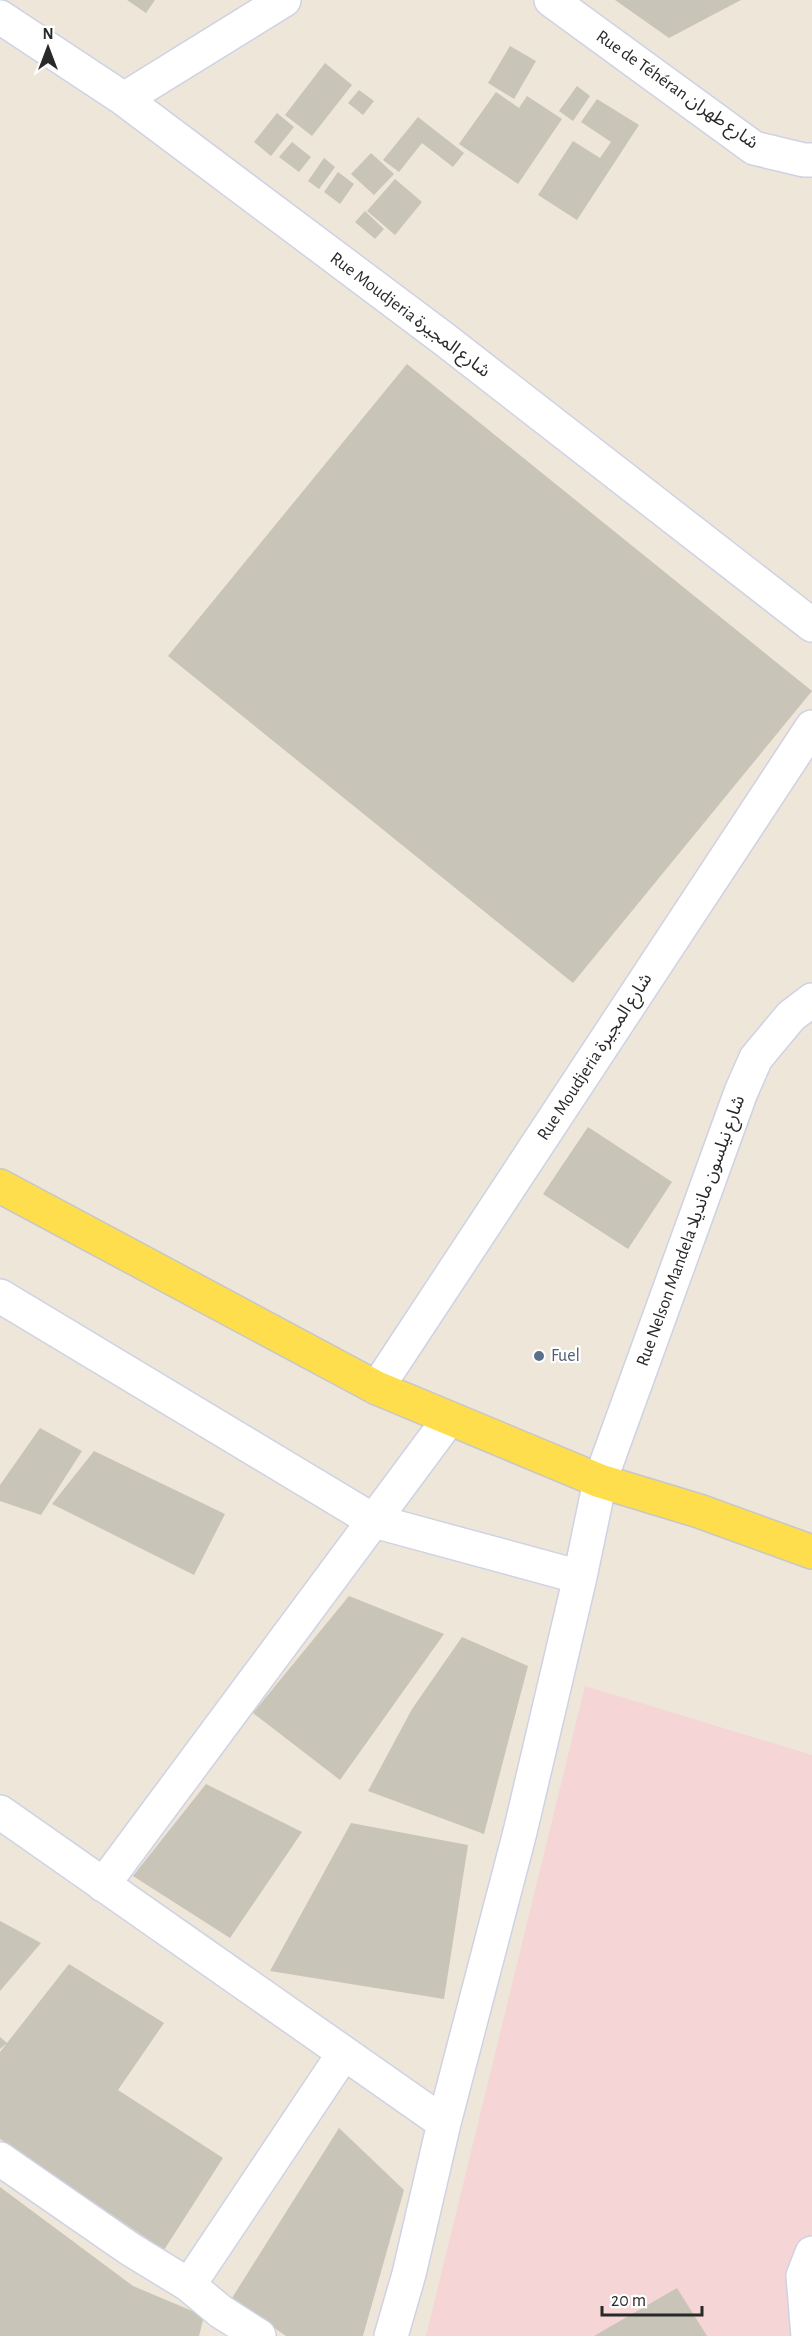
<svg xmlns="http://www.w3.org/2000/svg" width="812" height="2336" font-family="'Alegreya Sans','Noto Sans Arabic',sans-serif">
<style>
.medical{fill:#f5d5d5}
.building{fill:#c8c4b8}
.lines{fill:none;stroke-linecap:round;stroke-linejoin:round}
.minor-casing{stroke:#cfd2e4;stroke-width:36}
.major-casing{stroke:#c7c7c7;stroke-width:36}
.minor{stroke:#fff;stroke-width:33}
.major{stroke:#ffde4d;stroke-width:33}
.service-dot{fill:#5c6f8a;stroke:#fff;stroke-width:2}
.labels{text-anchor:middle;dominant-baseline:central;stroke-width:4.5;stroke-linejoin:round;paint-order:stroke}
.street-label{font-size:18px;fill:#292929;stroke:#fff}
.service-label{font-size:18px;fill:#4e5e75;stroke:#fff;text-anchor:start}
</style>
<rect width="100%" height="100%" fill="#ede6d9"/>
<path class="medical" d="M 585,1686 L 812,1755 L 812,2336 L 426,2336 Z"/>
<path class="building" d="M 127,0 L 155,0 L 146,13 Z
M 615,0 L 741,0 L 669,38 Z
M 510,46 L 536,61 L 514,99 L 488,83 Z
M 325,63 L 352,85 L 312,136 L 285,115 Z
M 577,86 L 590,96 L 573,121 L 559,111 Z
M 359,90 L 374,101 L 363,115 L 348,103 Z
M 496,92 L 519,108 L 527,96 L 562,119 L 518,184 L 459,144 Z
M 597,99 L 639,125 L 577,220 L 538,195 L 573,141 L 600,158 L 611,142 L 581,122 Z
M 277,113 L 294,127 L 271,156 L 254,142 Z
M 418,117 L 464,153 L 453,167 L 422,143 L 399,172 L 383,160 Z
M 292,142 L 311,157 L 299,172 L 279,157 Z
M 371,153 L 394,174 L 374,195 L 351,174 Z
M 324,158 L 335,167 L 319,189 L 308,181 Z
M 338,172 L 354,184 L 340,204 L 324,192 Z
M 395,179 L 422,202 L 395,235 L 367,211 Z
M 365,211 L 384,229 L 375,239 L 355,222 Z
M 407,364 L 812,691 L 573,983 L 168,656 Z
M 588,1127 L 672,1182 L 628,1249 L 543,1194 Z
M 40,1428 L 82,1451 L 41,1515 L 0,1501 L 0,1485 Z
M 94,1451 L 225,1514 L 194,1575 L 52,1504 Z
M 349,1596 L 444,1634 L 340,1780 L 253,1713 Z
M 462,1637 L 528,1666 L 484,1834 L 368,1791 L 412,1709 Z
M 206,1784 L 302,1832 L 230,1938 L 133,1876 Z
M 351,1823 L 468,1845 L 444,1999 L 270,1971 Z
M 0,1921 L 41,1943 L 0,1991 Z
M 69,1964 L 164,2023 L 118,2090 L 223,2158 L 164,2250 L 0,2139 L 0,2052 L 7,2043 L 0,2049 L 0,2037 L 7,2043 Z
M 339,2128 L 404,2190 L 363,2336 L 286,2336 L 232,2298 Z
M 0,2187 L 133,2286 L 204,2316 L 199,2336 L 0,2336 Z
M 677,2288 L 707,2336 L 594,2336 Z"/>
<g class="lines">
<defs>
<path id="minor" d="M 551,0 L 754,148 L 804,160 L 812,160
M 0,17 L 124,99 L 444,339 L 812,625
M 124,99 L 284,0
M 0,1296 L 374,1521 L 580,1577
M 377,1388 L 812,727
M 0,1812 L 444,2123
M 103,1885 L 449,1419
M 0,2159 L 130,2249 L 189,2285 L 220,2311 L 259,2336
M 189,2285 L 344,2053
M 391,2336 L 409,2274 L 444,2123 L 520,1832 L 580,1577 L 600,1481 L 741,1092 L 756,1058 L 791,1016 L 812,1000
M 808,2336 L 803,2276 L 812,2253"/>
<path id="major" d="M 0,1186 L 377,1388 L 600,1481 L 699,1511 L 812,1552"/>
</defs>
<use href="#minor" class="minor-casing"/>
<use href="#major" class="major-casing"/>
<use href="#minor" class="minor"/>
<use href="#major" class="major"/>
</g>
<circle class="service-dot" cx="539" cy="1356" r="6"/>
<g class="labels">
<g class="street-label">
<text transform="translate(677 90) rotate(35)">Rue de Téhéran شارع طهران</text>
<text transform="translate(410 315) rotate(37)">Rue Moudjeria شارع المجيرة</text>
<text transform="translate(595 1057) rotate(-57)">Rue Moudjeria شارع المجيرة</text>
<text transform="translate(691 1231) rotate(-70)">Rue Nelson Mandela شارع نيلسون مانديلا</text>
</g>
<g class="service-label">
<text x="551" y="1356">Fuel</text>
</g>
</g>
<g transform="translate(48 48)" stroke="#ffffff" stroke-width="4.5" paint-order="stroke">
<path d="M0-4.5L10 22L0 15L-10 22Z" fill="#292929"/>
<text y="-9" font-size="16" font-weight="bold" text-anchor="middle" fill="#292929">N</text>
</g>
<path d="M602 2306v9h100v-9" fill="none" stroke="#292929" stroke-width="3"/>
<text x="611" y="2306" font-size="18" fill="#292929" stroke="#ffffff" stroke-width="4.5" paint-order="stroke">20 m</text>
</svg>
